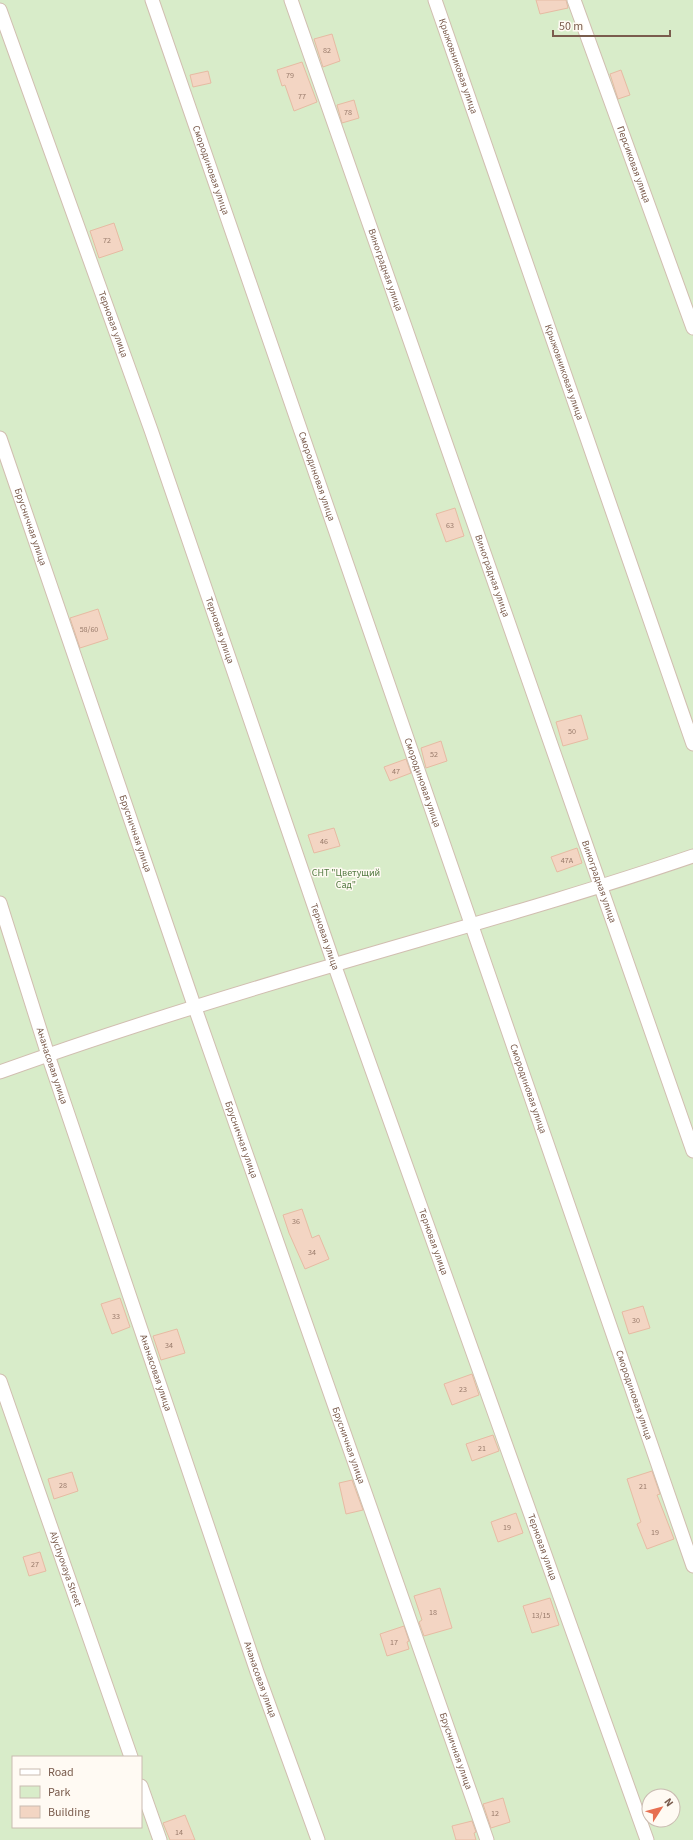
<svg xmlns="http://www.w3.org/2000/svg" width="693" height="1840" font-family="'Source Sans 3',sans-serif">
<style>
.green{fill:#d8ecc9;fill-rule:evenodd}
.building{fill:#f3d5c3;stroke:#e6bba3}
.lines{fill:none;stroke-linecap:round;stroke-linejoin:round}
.street-casing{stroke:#d1beb0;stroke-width:15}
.street{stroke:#fff;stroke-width:13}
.labels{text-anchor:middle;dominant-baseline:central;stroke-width:3;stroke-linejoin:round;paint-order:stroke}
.number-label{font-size:8px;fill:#987a6a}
.street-label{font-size:10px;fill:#7a5c4d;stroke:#fffaf3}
.park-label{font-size:10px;fill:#537a41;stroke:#fffaf3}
</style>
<rect width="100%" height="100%" fill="#fdf6ec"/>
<path class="green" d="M 0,0 L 693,0 L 693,1840 L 0,1840 ZM 13,1757 L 141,1757 L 141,1827 L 13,1827 ZM 649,1796 L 673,1796 L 673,1820 L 649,1820 Z"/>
<path class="building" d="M 536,0 L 566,0 L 568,8 L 540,14 Z
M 332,34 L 340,61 L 323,67 L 314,39 Z
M 302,62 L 317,102 L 294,111 L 285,85 L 282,86 L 277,70 Z
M 621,70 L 630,95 L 618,99 L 610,74 Z
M 208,71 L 211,83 L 193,87 L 190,75 Z
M 354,100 L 359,118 L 342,123 L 337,105 Z
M 114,223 L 123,250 L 99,258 L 90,231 Z
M 455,508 L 464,536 L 446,542 L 436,514 Z
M 98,609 L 108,639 L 80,648 L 70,618 Z
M 581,715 L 588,739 L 563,746 L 556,722 Z
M 441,741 L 447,761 L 426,768 L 421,748 Z
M 406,759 L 411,773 L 390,781 L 384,767 Z
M 334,828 L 340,846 L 314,853 L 308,835 Z
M 577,848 L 582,863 L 557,872 L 551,857 Z
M 302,1209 L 312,1238 L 319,1235 L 329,1259 L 305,1269 L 289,1233 L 283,1215 Z
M 120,1298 L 130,1327 L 112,1334 L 101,1304 Z
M 643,1306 L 650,1328 L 629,1334 L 622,1312 Z
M 177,1329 L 185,1353 L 161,1360 L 153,1336 Z
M 472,1374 L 479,1395 L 452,1405 L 444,1384 Z
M 493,1435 L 499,1451 L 472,1461 L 466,1444 Z
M 652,1471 L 660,1494 L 657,1495 L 674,1539 L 647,1549 L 637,1524 L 641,1522 L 627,1479 Z
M 72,1472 L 78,1491 L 54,1499 L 48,1479 Z
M 352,1480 L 363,1510 L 346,1514 L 339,1483 Z
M 516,1513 L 523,1533 L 498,1542 L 491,1522 Z
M 40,1552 L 46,1571 L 29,1576 L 23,1557 Z
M 440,1588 L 452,1628 L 424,1636 L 419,1622 L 422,1620 L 414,1596 Z
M 550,1598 L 559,1625 L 532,1633 L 523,1606 Z
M 404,1626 L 409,1641 L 407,1642 L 409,1649 L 387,1656 L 380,1634 Z
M 503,1798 L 510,1822 L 491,1828 L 483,1804 Z
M 185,1815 L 195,1840 L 170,1840 L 163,1823 Z
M 472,1821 L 476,1832 L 474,1833 L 476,1840 L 456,1840 L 452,1826 Z"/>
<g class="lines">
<defs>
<g id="street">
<path id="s1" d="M 152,0 L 693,1566"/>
<path id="s2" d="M 291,0 L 693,1151"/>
<path id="s3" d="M 435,0 L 693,744"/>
<path id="s4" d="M 574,0 L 693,328"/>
<path id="s5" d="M 0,10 L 151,430 L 334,964 L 647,1840"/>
<path id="s6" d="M 0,438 L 195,1008 L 487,1840"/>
<path id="s7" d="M 0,903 L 48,1055 L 257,1672 L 318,1840"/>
<path d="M 0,1072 C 111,1032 224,997 337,964 C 456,929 576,896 693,856"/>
<path id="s8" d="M 0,1381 L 131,1757"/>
<path d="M 141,1786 L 160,1840"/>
</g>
</defs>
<use href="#street" class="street-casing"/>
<use href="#street" class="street"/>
</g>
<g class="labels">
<g class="number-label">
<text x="327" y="50">82</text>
<text x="290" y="75">79</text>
<text x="302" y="96">77</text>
<text x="348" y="112">78</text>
<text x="107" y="240">72</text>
<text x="450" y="525">63</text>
<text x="89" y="629">58/60</text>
<text x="572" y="731">50</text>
<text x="434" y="754">52</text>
<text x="396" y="771">47</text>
<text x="324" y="841">46</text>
<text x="567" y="860">47А</text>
<text x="296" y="1221">36</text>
<text x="312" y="1252">34</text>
<text x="116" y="1316">33</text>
<text x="636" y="1320">30</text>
<text x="169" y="1345">34</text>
<text x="463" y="1389">23</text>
<text x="482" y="1448">21</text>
<text x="63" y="1485">28</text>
<text x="643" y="1486">21</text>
<text x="507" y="1527">19</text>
<text x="655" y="1532">19</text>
<text x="35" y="1564">27</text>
<text x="433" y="1612">18</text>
<text x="541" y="1615">13/15</text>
<text x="394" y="1642">17</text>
<text x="495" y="1813">12</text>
<text x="179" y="1832">14</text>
</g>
<g class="street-label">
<text stroke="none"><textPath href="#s3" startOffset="70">Крыжовниковая улица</textPath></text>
<text stroke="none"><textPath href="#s4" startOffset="175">Персиковая улица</textPath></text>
<text stroke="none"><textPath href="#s1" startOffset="180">Смородиновая улица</textPath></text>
<text stroke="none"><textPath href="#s2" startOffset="286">Виноградная улица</textPath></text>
<text stroke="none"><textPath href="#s5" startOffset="334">Терновая улица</textPath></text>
<text stroke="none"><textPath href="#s3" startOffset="394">Крыжовниковая улица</textPath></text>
<text stroke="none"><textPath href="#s1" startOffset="504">Смородиновая улица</textPath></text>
<text stroke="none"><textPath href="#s6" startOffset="94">Брусничная улица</textPath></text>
<text stroke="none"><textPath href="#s2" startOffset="610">Виноградная улица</textPath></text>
<text stroke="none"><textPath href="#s5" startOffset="658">Терновая улица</textPath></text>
<text stroke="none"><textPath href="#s1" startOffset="828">Смородиновая улица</textPath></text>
<text stroke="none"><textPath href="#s6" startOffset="418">Брусничная улица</textPath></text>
<text stroke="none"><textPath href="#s2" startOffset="934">Виноградная улица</textPath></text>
<text stroke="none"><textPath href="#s5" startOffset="982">Терновая улица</textPath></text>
<text stroke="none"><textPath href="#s7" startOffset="171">Ананасовая улица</textPath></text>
<text stroke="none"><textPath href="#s1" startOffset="1152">Смородиновая улица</textPath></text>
<text stroke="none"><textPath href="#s6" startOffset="742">Брусничная улица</textPath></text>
<text stroke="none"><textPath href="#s5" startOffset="1306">Терновая улица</textPath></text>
<text stroke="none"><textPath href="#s7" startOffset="495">Ананасовая улица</textPath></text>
<text stroke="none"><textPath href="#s1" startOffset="1476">Смородиновая улица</textPath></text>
<text stroke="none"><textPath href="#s6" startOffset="1066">Брусничная улица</textPath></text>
<text stroke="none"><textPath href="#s5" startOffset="1630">Терновая улица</textPath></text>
<text stroke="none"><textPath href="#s8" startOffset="199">Alychyovaya Street</textPath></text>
<text stroke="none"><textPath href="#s7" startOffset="819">Ананасовая улица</textPath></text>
<text stroke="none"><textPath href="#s6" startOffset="1390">Брусничная улица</textPath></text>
</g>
<g class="park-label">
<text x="346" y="873">СНТ "Цветущий<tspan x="346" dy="12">Сад"</tspan></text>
</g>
</g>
<rect x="12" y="1756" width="130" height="72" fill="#fffaf3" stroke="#cabbb1"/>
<rect x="20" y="1769" width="20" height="6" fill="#ffffff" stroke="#cabbb1"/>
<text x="48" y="1776" font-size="12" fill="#7a5c4d">Road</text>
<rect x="20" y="1786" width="20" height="12" fill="#d8ecc9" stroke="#cabbb1"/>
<text x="48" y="1796" font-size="12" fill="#7a5c4d">Park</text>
<rect x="20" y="1806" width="20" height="12" fill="#f3d5c3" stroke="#cabbb1"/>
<text x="48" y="1816" font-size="12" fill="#7a5c4d">Building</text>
<g transform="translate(661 1808) rotate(54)"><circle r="19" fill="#fffaf3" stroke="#cabbb1"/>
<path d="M0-3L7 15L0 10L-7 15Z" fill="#e76f51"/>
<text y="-6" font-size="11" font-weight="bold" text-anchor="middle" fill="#7a5c4d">N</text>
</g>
<path d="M553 30v6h117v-6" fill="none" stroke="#7a5c4d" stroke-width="2"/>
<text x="559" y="30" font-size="12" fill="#7a5c4d" stroke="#fffaf3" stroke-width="3" paint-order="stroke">50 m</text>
</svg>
